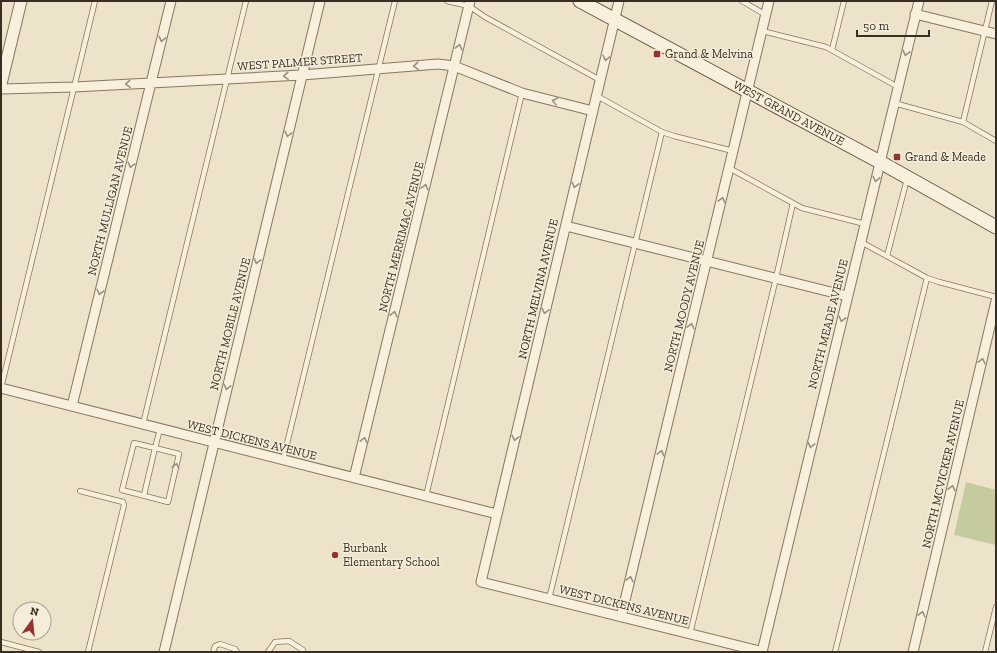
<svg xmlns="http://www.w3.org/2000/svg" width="997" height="653" font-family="'Zilla Slab',serif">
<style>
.green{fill:#c5cb9e}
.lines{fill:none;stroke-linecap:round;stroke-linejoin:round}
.service-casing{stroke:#89765f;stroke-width:6}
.minor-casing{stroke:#89765f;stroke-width:11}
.tertiary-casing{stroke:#89765f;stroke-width:13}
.secondary-casing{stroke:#6b5742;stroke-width:15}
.service{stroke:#f8f0dd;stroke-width:4.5}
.minor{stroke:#f8f0dd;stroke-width:9}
.tertiary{stroke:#f8f0dd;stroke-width:11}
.secondary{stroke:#f8f0dd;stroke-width:13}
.oneway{stroke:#998f80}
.poi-dot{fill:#953232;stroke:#f5edda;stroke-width:1.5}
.labels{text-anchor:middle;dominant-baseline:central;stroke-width:3;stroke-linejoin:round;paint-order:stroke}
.poi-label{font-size:12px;fill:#3a2e22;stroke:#f5edda;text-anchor:start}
.street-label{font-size:12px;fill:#3a2e22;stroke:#f5edda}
</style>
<rect width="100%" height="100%" fill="#ede3ca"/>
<path class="green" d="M 966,482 L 996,490 L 996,545 L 954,535 Z"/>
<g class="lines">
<defs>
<path id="service" d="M 447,1 L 469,6 L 485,17 L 600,80
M 742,1 L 766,15
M 762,31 L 826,47 L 898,87
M 832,50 L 844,1
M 597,96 L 662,132 L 674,136 L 733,151
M 894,103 L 963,122 L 996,141
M 963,122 L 992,1
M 729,168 L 802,208 L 865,224
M 861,242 L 927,278 L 939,282 L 996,297
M 887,256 L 907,179
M 1,388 L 95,1
M 143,424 L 246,1
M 283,460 L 395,1
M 80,491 L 119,501 L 123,502 L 124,505 L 88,652
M 144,495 L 155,448 L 179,454 L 168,502 L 122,490 L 134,443 L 155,448 L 160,429
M 426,496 L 522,93
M 549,599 L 662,132
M 690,634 L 776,278 L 793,203
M 1,642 L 39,652
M 213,652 L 215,646 L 220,644 L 235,649 L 237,652
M 268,652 L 275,642 L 289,641 L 303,650 L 303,652
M 835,652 L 927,278
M 985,652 L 996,607"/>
<path id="minor" d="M 619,1 L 481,582 L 763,652
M 915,14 L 996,34
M 1,89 L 74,87 L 302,75 L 438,64 L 454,66 L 522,93 L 593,111
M 566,226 L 847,296
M 1,388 L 497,514
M 72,406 L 171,1
M 354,478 L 470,1
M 621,617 L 769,1
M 164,652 L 320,1
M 762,652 L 919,1
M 913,652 L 996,301"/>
<path id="tertiary" d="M 1,84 L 21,1"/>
<g id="secondary">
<path id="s1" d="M 580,1 L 880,162 L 996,227"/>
</g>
</defs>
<use href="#service" class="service-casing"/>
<use href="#minor" class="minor-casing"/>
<use href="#tertiary" class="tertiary-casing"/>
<use href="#secondary" class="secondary-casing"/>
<use href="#service" class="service"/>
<use href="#minor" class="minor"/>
<use href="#tertiary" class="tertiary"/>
<use href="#secondary" class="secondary"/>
</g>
<defs><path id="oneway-chevron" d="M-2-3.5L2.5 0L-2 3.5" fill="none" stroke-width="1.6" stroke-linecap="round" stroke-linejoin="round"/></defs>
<g class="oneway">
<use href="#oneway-chevron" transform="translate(162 39) rotate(104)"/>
<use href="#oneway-chevron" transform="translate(459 47) rotate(-76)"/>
<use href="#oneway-chevron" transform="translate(906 53) rotate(104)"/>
<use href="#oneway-chevron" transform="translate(606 58) rotate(103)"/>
<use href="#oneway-chevron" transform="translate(416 66) rotate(176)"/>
<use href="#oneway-chevron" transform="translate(286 76) rotate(177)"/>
<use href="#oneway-chevron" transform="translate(128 84) rotate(176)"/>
<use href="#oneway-chevron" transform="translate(555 101) rotate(-166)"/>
<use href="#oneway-chevron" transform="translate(288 134) rotate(104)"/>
<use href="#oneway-chevron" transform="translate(131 165) rotate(104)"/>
<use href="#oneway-chevron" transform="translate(876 179) rotate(103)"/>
<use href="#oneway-chevron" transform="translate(575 185) rotate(103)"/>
<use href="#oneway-chevron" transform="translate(425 187) rotate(-76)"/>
<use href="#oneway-chevron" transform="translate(722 200) rotate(-77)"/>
<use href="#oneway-chevron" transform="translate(257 261) rotate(104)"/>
<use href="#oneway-chevron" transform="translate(100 292) rotate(104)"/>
<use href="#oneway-chevron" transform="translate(545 311) rotate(103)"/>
<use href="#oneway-chevron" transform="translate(394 314) rotate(-76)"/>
<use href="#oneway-chevron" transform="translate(842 319) rotate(104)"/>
<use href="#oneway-chevron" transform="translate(691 326) rotate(-76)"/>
<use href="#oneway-chevron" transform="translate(982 361) rotate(-77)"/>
<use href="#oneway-chevron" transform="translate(227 387) rotate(104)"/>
<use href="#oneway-chevron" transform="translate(515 438) rotate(103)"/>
<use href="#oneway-chevron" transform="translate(364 440) rotate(-76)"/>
<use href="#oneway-chevron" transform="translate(811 445) rotate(104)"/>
<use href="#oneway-chevron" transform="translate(661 453) rotate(-76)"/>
<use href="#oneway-chevron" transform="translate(176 466) rotate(-77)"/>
<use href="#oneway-chevron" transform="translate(952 488) rotate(-77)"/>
<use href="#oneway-chevron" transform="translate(630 579) rotate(-76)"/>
<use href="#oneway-chevron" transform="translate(922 614) rotate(-77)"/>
</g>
<g class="poi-dot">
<rect x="653" y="50" width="8" height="8" rx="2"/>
<rect x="893" y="153" width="8" height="8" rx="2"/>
<circle cx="335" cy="555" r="4"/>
</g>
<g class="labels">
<g class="poi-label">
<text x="665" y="54">Grand &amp; Melvina</text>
<text x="905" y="157">Grand &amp; Meade</text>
<text x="343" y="548">Burbank<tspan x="343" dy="14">Elementary School</tspan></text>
</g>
<g class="street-label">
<text transform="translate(300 62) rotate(-4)">WEST PALMER STREET</text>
<text stroke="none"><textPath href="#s1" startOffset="237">WEST GRAND AVENUE</textPath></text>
<text transform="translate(110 201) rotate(-76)">NORTH MULLIGAN AVENUE</text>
<text transform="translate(401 237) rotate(-76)">NORTH MERRIMAC AVENUE</text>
<text transform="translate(538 289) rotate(-77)">NORTH MELVINA AVENUE</text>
<text transform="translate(684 306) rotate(-76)">NORTH MOODY AVENUE</text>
<text transform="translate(230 324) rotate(-76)">NORTH MOBILE AVENUE</text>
<text transform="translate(828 324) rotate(-76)">NORTH MEADE AVENUE</text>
<text transform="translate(252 440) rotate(14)">WEST DICKENS AVENUE</text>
<text transform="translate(943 474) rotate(-77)">NORTH MCVICKER AVENUE</text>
<text transform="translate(624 605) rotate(14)">WEST DICKENS AVENUE</text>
</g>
</g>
<rect width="997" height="653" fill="none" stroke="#3a2e22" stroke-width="4"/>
<g transform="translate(32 621) rotate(15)"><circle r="19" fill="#f5edda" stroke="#aaa190"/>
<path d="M0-3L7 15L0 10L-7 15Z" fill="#953232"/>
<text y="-6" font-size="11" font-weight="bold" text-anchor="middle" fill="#3a2e22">N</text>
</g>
<path d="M857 30v6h72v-6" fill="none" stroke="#3a2e22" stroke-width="2"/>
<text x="863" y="30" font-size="12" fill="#3a2e22" stroke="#f5edda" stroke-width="3" paint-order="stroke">50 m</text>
</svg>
